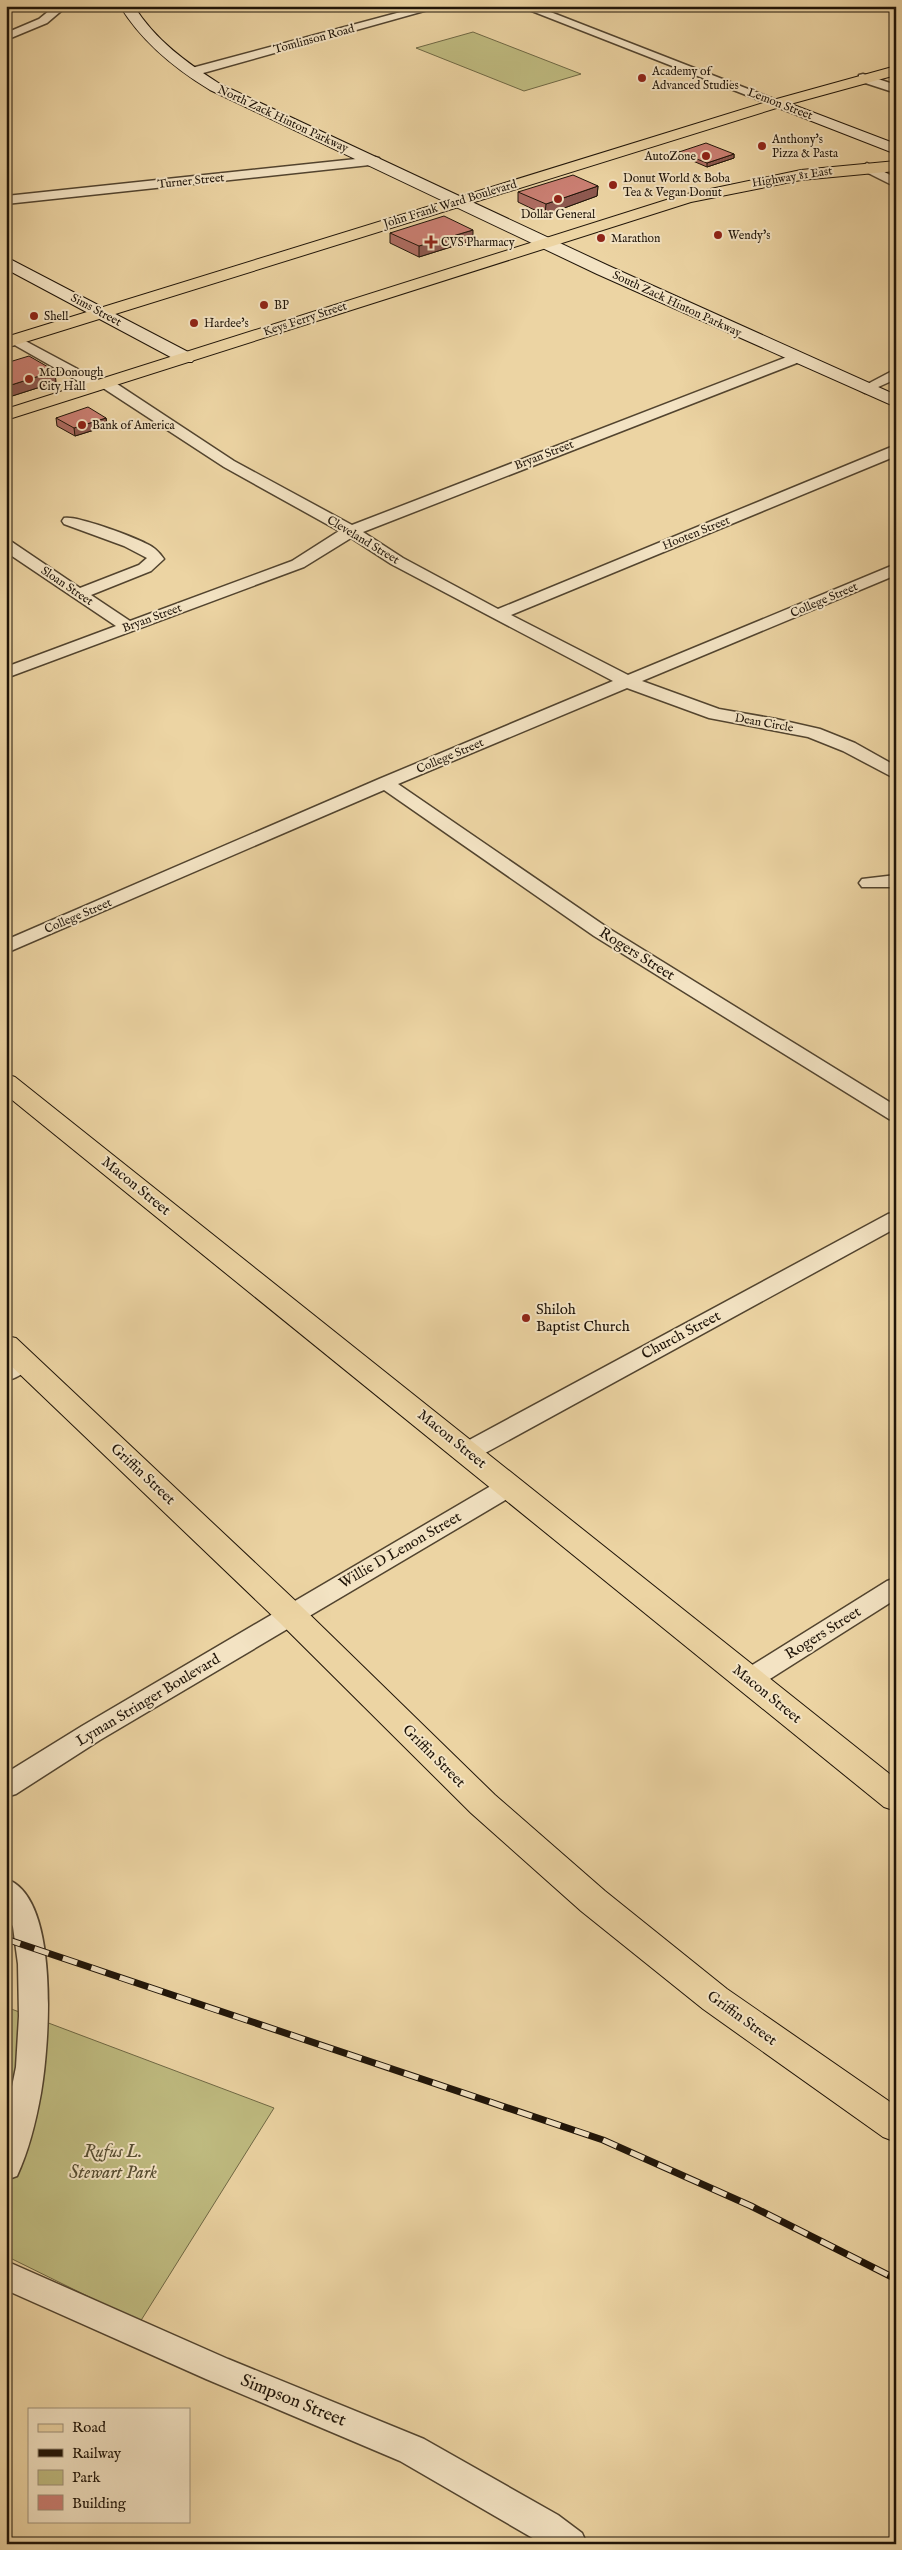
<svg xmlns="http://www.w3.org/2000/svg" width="902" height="2550" font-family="'IM FELL English',serif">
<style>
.green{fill:#bfbb80;stroke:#6f6844}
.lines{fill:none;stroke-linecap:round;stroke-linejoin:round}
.street-casing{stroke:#52442f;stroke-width:3}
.secondary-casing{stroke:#1f1408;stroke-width:2}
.primary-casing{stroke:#1f1408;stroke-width:2}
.street{fill:#f3e3c3;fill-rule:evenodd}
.secondary{fill:#f3e3c3;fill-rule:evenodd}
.primary{fill:#ecd4a3;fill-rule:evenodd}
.rail-casing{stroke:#1f1408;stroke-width:7}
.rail{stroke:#f3e3c3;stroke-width:5;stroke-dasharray:15;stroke-linecap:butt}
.wall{fill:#af6d63;stroke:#1f1408}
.shaded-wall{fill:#8e5950;stroke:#1f1408}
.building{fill:#cb7f73;stroke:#1f1408}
.poi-dot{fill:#8f2418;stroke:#f3e3c3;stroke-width:2}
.labels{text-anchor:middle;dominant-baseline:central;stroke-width:4;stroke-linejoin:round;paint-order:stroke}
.far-street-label{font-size:12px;fill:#1f1408;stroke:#f3e3c3}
.far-poi-label{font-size:12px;fill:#1f1408;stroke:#f3e3c3;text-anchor:start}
.street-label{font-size:15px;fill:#1f1408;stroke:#f3e3c3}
.poi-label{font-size:15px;fill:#1f1408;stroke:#f3e3c3;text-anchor:start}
.near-park-label{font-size:18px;font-style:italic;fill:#574e32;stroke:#f3e3c3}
.near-street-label{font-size:18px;fill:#1f1408;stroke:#f3e3c3}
</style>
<rect width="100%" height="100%" fill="#ecd4a3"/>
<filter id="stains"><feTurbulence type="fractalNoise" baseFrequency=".004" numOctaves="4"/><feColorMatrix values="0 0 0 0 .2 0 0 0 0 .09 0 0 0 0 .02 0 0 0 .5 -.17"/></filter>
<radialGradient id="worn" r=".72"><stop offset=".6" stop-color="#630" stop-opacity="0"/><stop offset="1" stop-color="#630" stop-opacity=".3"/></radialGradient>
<path class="green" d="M 473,32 L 581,74 L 524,91 L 416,48 Z
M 6,2007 L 274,2108 L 140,2322 L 6,2256 Z"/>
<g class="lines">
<defs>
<path id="street" d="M 55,6 L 67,6 L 47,23 L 6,40 L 6,33 L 39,19 Z
M 423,6 L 442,6 L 196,75 L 192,76 L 186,72 L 188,69 Z
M 519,6 L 535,6 L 784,103 L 778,107 L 774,106 Z
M 863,74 L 896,85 L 896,93 L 859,81 L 859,75 Z
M 375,157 L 379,158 L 381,161 L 379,164 L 6,204 L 6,196 Z
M 867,163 L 896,178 L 896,187 L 862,170 L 861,167 Z
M 16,336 L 100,381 L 106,379 L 111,380 L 234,461 L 352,525 L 792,355 L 802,355 L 804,358 L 802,361 L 363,532 L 403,558 L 498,609 L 896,445 L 896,456 L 511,615 L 628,675 L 896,564 L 896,575 L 642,681 L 719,709 L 776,719 L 820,729 L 855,743 L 896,766 L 896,779 L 843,751 L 808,737 L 709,718 L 627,688 L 398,784 L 608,928 L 896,1106 L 896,1121 L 889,1119 L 594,936 L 384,790 L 6,953 L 6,940 L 379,779 L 613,681 L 391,564 L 351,538 L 304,567 L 6,678 L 6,667 L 116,626 L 6,552 L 6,540 L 12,542 L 80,588 L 139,565 L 147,558 L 124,546 L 64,524 L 62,521 L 64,518 C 76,515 134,537 147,544 C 154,547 159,552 164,559 L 151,571 L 91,595 L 130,621 L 292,561 L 339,531 L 224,467 L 103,388 L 97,390 L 92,389 L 11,343 L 9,340 Z
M 896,369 L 896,379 L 865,393 L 858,389 Z
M 896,875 L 896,887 L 862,887 L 859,883 L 862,879 Z
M 896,1212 L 896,1228 L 476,1458 L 467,1460 L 458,1458 L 455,1452 L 458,1446 L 888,1214 Z
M 23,1353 L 31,1356 L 35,1361 C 29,1371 17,1378 6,1381 L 6,1362 Z
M 510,1478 L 519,1480 L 522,1486 L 519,1492 L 100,1740 L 16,1794 L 6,1797 L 6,1773 L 82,1726 L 501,1480 Z
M 896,1578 L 896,1599 L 759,1686 L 750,1689 L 741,1686 L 737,1679 L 741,1672 L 887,1581 Z
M 6,1879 C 61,1897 49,2047 41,2093 C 36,2121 29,2150 17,2176 L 6,2180 L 6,2116 L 16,2067 L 19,2016 L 18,1964 L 13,1927 L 6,1911 Z
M 6,2261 L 228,2359 L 424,2439 L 558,2515 L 582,2533 L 587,2544 L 543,2544 L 400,2461 L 206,2379 L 6,2290 Z"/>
<path id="secondary" d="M 120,6 L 134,6 C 155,40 187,63 220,84 L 609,266 L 896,395 L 896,407 L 597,274 L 210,90 C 174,68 142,42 120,6 Z
M 778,99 L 896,144 L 896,154 L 773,106 L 771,103 L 773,100 Z
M 6,257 L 192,354 L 195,358 L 192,362 L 180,362 L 6,269 Z"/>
<path id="primary" d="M 896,66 L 896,75 L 783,106 L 6,348 L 6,337 L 773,100 Z
M 896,161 L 896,171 L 801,180 L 691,202 L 6,420 L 6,409 L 682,195 L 801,170 Z
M 6,1074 L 15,1077 L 896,1779 L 896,1811 L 884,1807 L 6,1095 Z
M 6,1336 L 16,1338 L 302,1607 L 495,1795 L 605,1891 L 727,1989 L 896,2106 L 896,2142 L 883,2137 L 703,2009 L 581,1911 L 471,1813 L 280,1623 L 6,1361 Z"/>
</defs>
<use href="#street" class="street-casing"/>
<use href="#secondary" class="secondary-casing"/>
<use href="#primary" class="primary-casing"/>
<use href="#street" class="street"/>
<use href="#secondary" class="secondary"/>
<use href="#primary" class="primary"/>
<defs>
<path id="rail" d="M 6,1939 L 603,2140 L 751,2206 L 896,2279"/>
</defs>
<use href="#rail" class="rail-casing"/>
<use href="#rail" class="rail"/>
</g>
<path class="wall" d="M 679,152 L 734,154 L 734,158 L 707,167 L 679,155 Z
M 598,186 L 597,196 L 545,215 L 518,202 L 518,192 Z
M 390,233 L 473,240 L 419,257 L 390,243 Z
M 6,363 L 56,382 L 9,397 L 6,395 Z
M 56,418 L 106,418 L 107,426 L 75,436 L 57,426 Z"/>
<path class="shaded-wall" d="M 734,154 L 734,158 L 707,167 L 707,163 Z
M 598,186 L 597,196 L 545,215 L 546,204 Z
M 473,230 L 473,240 L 419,257 L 419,246 Z
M 55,371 L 56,382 L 9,397 L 8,386 Z
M 106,418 L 107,426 L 75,436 L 74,428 Z"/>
<path class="building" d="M 706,143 L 734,154 L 707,163 L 679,152 Z
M 573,175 L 598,186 L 546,204 L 518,192 Z
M 444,216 L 473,230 L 419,246 L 390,233 Z
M 29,356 L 55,371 L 8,386 L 6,384 L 6,363 Z
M 88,407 L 106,418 L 74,428 L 56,418 Z"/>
<g class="poi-dot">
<circle cx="642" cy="78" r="5"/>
<circle cx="762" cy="146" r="5"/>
<circle cx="706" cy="156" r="5"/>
<circle cx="613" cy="185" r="5"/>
<circle cx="558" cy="199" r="5"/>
<circle cx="718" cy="235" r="5"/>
<circle cx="601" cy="238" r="5"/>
<path d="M428.5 234.5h5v5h5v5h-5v5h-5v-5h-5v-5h5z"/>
<circle cx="264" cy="305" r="5"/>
<circle cx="34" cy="316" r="5"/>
<circle cx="194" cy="323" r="5"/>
<circle cx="29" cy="379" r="5"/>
<circle cx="82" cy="425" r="5"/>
<circle cx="526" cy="1318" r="5"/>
</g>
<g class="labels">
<g class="far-street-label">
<text transform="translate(314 39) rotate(-15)">Tomlinson Road</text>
<text transform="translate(780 104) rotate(21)">Lemon Street</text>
<text transform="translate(283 119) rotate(25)">North Zack Hinton Parkway</text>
<text transform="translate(792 177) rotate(-9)">Highway 81 East</text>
<text transform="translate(191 181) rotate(-6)">Turner Street</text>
<text transform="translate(450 204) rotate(-17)">John Frank Ward Boulevard</text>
<text transform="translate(677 304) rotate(25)">South Zack Hinton Parkway</text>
<text transform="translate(96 310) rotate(28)">Sims Street</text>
<text transform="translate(305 319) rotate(-18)">Keys Ferry Street</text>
<text transform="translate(544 455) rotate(-21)">Bryan Street</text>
<text transform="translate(696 533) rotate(-22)">Hooten Street</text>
<text transform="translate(363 540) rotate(31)">Cleveland Street</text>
<text transform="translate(67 586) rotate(34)">Sloan Street</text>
<text transform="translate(824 600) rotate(-23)">College Street</text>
<text transform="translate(152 618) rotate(-20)">Bryan Street</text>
<text transform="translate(764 723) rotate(10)">Dean Circle</text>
<text transform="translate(450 756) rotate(-23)">College Street</text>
<text transform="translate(78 916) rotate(-23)">College Street</text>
</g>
<g class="far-poi-label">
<text x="652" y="71">Academy of<tspan x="652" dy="14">Advanced Studies</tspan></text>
<text x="772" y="139">Anthony's<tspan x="772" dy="14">Pizza &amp; Pasta</tspan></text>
<text x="696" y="156" text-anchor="end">AutoZone</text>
<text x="623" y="178">Donut World &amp; Boba<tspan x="623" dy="14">Tea &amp; Vegan Donut</tspan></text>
<text x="558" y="214" text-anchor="middle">Dollar General</text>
<text x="728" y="235">Wendy's</text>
<text x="611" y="238">Marathon</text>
<text x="441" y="242">CVS Pharmacy</text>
<text x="274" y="305">BP</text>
<text x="44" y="316">Shell</text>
<text x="204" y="323">Hardee's</text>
<text x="39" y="372">McDonough<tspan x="39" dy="14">City Hall</tspan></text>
<text x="92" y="425">Bank of America</text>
</g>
<g class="street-label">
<text transform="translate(637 954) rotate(32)">Rogers Street</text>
<text transform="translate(136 1186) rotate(39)">Macon Street</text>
<text transform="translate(681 1335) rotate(-28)">Church Street</text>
<text transform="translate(452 1439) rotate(39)">Macon Street</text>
<text transform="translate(143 1474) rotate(43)">Griffin Street</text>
<text transform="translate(400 1550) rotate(-30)">Willie D Lenon Street</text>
<text transform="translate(823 1633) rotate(-32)">Rogers Street</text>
<text transform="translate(767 1694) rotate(39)">Macon Street</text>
<text transform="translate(148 1700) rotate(-31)">Lyman Stringer Boulevard</text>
<text transform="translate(434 1756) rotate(45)">Griffin Street</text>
<text transform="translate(742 2018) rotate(36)">Griffin Street</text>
</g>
<g class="poi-label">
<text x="536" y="1309">Shiloh<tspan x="536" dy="17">Baptist Church</tspan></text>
</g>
<g class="near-park-label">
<text x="113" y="2152">Rufus L.<tspan x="113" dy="21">Stewart Park</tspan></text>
</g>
<g class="near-street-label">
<text transform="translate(293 2401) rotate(22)">Simpson Street</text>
</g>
</g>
<rect width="902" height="2550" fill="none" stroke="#ecd4a3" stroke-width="25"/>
<rect x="8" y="8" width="887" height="2535" fill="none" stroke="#1f1408" stroke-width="2.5"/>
<rect x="12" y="12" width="877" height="2525" fill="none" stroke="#1f1408"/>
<rect x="28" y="2408" width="162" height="115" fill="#f3e3c3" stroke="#9e9078"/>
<rect x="38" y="2424" width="25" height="8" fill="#ecd4a3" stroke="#9e9078"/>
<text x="72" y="2432" font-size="15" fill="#1f1408">Road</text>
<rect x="38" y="2449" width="25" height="8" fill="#1f1408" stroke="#9e9078"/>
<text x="72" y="2458" font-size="15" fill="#1f1408">Railway</text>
<rect x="38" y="2470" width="25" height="15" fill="#bfbb80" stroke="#9e9078"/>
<text x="72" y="2482" font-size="15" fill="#1f1408">Park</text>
<rect x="38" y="2495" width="25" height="15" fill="#cb7f73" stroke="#9e9078"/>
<text x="72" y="2508" font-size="15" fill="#1f1408">Building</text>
<rect width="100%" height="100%" filter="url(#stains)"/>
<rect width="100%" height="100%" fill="url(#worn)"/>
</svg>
